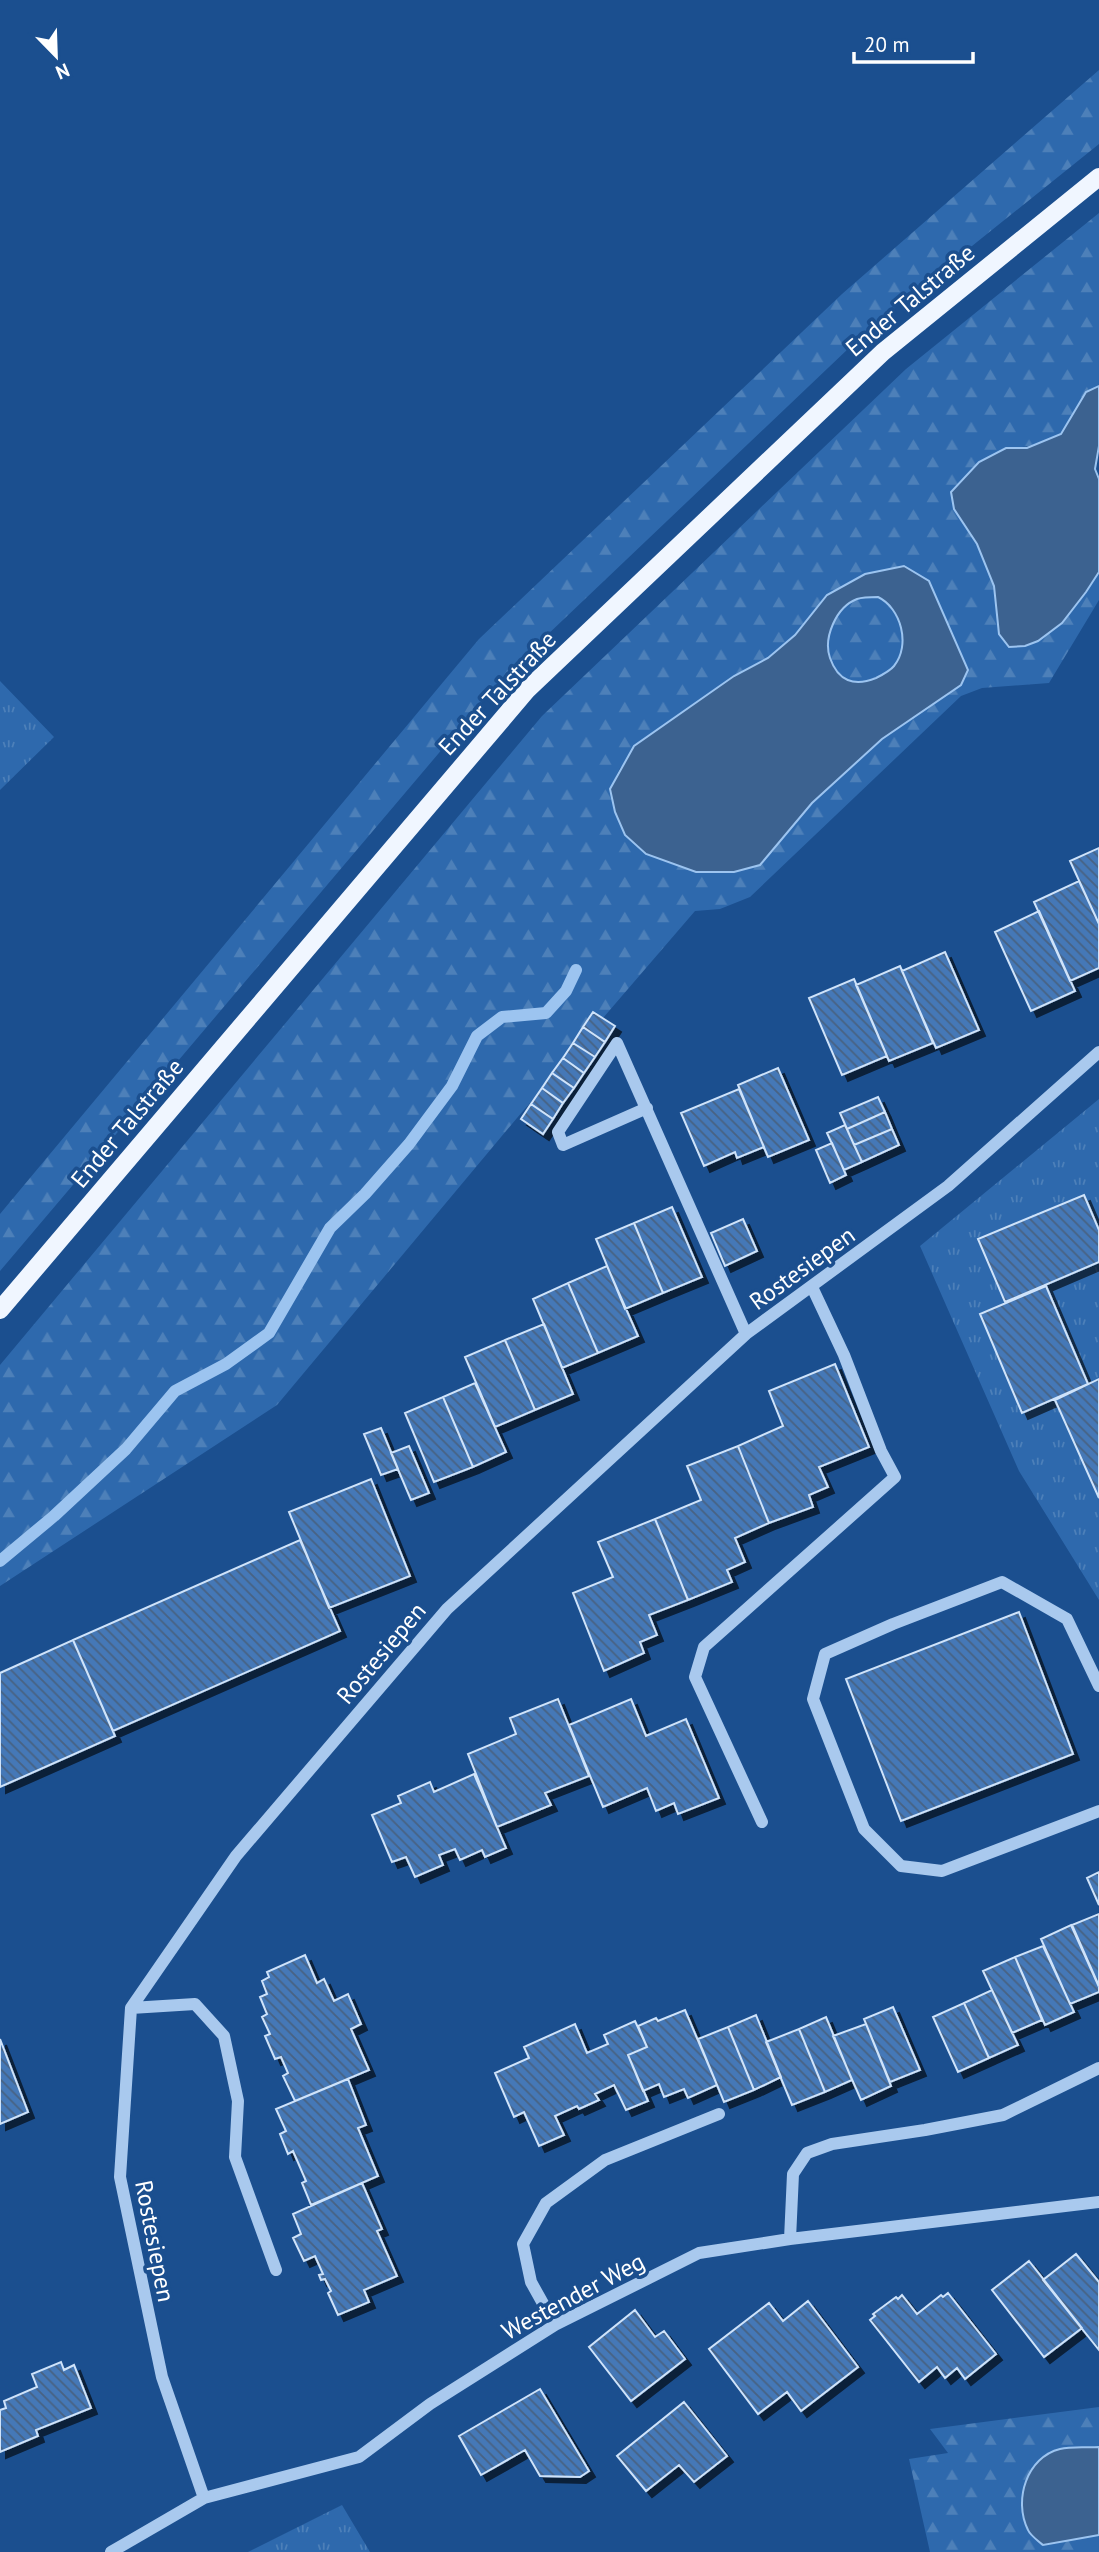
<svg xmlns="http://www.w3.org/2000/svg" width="1099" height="2552" font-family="'PT Sans',sans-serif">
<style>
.grass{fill:url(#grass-tufts)}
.forest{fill:url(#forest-firs);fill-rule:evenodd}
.water{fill:#3c6290;stroke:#9cc4f0;stroke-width:2;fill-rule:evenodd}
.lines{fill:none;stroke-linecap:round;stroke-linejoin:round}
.stream{stroke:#9cc4f0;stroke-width:12}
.building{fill:url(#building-back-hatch);stroke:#cfe3fa;stroke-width:2;filter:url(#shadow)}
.minor{stroke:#a9c9ee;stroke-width:12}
.major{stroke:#f0f6ff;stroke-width:18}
.labels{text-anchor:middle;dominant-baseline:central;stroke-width:7;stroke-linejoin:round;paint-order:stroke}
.street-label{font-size:24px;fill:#fff;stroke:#1b4f8f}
</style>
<defs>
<pattern id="grass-tufts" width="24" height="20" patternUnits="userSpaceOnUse" patternTransform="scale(1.75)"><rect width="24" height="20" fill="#2e69ad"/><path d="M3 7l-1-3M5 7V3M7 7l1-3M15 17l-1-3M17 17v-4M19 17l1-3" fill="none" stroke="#4d80b9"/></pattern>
<pattern id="forest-firs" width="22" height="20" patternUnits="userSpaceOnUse" patternTransform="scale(1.75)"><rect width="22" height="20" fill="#2e69ad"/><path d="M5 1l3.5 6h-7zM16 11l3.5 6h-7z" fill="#4d80b9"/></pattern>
<pattern id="building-back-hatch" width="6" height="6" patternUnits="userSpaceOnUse" patternTransform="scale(1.75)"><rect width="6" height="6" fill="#4478b7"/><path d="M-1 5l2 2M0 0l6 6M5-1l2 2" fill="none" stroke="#486282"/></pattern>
<filter id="shadow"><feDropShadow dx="6" dy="6" stdDeviation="0" flood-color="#0009"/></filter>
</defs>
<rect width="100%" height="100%" fill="#1b4f8f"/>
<path class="grass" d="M 0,681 L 54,737 L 0,790 Z
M 1099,1099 L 1099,1600 L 1019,1471 L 920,1246 Z
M 342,2505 L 370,2552 L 248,2552 Z"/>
<path class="forest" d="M 1099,70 L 1099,144 L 870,328 L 505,675 L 0,1271 L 0,1214 L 479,639 L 842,294 Z
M 1099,213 L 1099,386 C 1076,396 1077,414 1062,432 C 1052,444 1021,448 1006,448 L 954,509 L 977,544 L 994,586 L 999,634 L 1038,641 C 1063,621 1082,599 1099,572 L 1099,600 L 1049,683 L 982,688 L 961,696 L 750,897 L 720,909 L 695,911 L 517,1118 L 277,1405 L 0,1586 L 0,1365 L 542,716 L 906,369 ZM 904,566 L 929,582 L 968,670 L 961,685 L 882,739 L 812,803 L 760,865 L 615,812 L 610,789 L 620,768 L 734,676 L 768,659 L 795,635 L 827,595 Z
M 878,597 C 901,608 911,644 894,666 C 890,671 882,675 876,677 C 855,687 838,681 830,658 C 823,638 836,607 857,599 C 863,597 872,597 878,597 Z
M 1099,2407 L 1099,2552 L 930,2552 L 909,2459 L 948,2453 L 930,2429 Z"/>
<path class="water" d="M 1099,386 L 1099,446 L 1095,469 L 1099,479 L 1099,572 L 1086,592 L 1062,623 L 1038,641 L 1025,646 L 1009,647 L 999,634 L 994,586 L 977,544 L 954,509 L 951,492 L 979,462 L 1006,448 L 1027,448 L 1061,434 L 1086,392 Z
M 904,566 L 929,581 L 968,670 L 961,685 L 882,739 L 812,803 L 760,865 L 734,872 L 696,872 L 646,854 L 625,835 L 615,812 L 610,789 L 634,746 L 734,676 L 768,658 L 795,635 L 827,595 L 865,574 ZM 878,597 C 901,608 911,645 894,666 C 890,671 882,675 876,678 C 854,687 838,681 830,658 C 823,638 836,607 857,599 C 863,597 872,597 878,597 Z
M 1099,2447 L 1099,2535 L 1043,2545 C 1038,2541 1030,2535 1028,2530 C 1013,2500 1027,2457 1060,2449 C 1072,2446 1087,2448 1099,2447 Z"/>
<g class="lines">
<path class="stream" d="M 0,1561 L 54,1516 L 126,1449 L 175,1391 L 226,1364 L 269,1333 L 330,1228 L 365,1194 L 409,1144 L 452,1086 L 477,1036 L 502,1017 L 546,1013 L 566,991 L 576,970"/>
</g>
<path class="building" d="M 1099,848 L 1099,924 L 1070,861 Z
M 1079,881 L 1099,924 L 1099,968 L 1070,981 L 1034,902 Z
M 1039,911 L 1075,991 L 1031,1011 L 995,932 Z
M 945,952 L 979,1030 L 936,1048 L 902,971 Z
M 900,966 L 933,1043 L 889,1061 L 856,985 Z
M 854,979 L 887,1056 L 842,1075 L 809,998 Z
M 593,1012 L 615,1026 L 605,1042 L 583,1027 Z
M 583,1027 L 605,1042 L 595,1057 L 573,1043 Z
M 573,1043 L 595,1057 L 584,1073 L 563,1058 Z
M 563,1058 L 584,1073 L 574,1088 L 552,1073 Z
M 778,1068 L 809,1140 L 768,1157 L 738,1085 Z
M 552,1073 L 574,1088 L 563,1103 L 542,1088 Z
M 542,1088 L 563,1103 L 553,1119 L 531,1104 Z
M 739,1089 L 764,1147 L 737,1158 L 735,1152 L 704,1166 L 681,1113 Z
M 878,1097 L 885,1112 L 847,1129 L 840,1113 Z
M 531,1104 L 553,1119 L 543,1134 L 521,1119 Z
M 885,1112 L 892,1129 L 854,1145 L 847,1129 Z
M 845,1125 L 862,1162 L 844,1170 L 827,1133 Z
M 892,1129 L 899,1145 L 862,1162 L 854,1145 Z
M 832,1143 L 846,1175 L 830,1183 L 816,1150 Z
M 1084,1195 L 1099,1230 L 1099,1262 L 1005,1302 L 978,1239 Z
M 672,1207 L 702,1277 L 663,1293 L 634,1223 Z
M 743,1219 L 757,1251 L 725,1266 L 711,1233 Z
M 634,1223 L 663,1293 L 625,1309 L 596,1239 Z
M 607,1266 L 638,1336 L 598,1353 L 568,1283 Z
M 568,1283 L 598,1353 L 562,1368 L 533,1299 Z
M 1046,1286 L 1088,1384 L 1022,1413 L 980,1314 Z
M 544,1324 L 573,1394 L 535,1410 L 505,1340 Z
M 505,1340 L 535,1410 L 495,1427 L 465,1357 Z
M 835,1364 L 869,1447 L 819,1467 L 828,1487 L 809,1495 L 813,1507 L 769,1523 L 738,1446 L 783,1426 L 769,1391 Z
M 1099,1379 L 1099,1498 L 1055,1400 Z
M 475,1383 L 506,1452 L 473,1467 L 443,1397 Z
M 443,1397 L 473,1467 L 434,1482 L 405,1413 Z
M 381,1428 L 398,1469 L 381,1475 L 364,1434 Z
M 409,1446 L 429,1493 L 411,1500 L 391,1453 Z
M 738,1446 L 769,1523 L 735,1538 L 745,1562 L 727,1570 L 732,1582 L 688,1600 L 655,1519 L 701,1500 L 687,1466 Z
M 371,1479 L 410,1576 L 329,1608 L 289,1512 Z
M 655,1519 L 688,1600 L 649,1615 L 657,1635 L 640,1642 L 644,1653 L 604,1671 L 573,1593 L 613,1577 L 598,1542 Z
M 300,1540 L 340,1631 L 113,1731 L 73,1640 Z
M 1019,1612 L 1073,1754 L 901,1821 L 846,1679 Z
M 73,1640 L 115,1736 L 0,1787 L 0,1673 Z
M 558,1699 L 589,1776 L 545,1793 L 551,1805 L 497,1827 L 468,1754 L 516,1734 L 510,1718 Z
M 631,1699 L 646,1736 L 686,1719 L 719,1798 L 678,1814 L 674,1803 L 656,1811 L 647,1788 L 603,1807 L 569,1725 Z
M 474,1774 L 506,1848 L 485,1857 L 482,1850 L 460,1860 L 455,1849 L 439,1855 L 443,1865 L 415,1877 L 406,1857 L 392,1862 L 372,1815 L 401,1803 L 398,1796 L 430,1782 L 434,1792 Z
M 1099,1872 L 1099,1905 L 1087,1878 Z
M 1099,1914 L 1099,1986 L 1072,1925 Z
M 1071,1925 L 1099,1987 L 1099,1992 L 1070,2004 L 1041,1939 Z
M 1043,1946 L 1074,2012 L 1045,2025 L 1015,1957 Z
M 305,1955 L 317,1983 L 324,1979 L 334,2001 L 348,1994 L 361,2024 L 351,2029 L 369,2070 L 295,2101 L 283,2076 L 288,2073 L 281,2057 L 275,2059 L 265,2036 L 270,2034 L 262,2017 L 267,2014 L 260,1997 L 267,1994 L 262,1981 L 269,1977 L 267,1972 Z
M 1015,1957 L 1042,2020 L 1012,2033 L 983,1971 Z
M 992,1990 L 1018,2045 L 989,2058 L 964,2003 Z
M 964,2003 L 989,2058 L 958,2072 L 933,2017 Z
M 893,2007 L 920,2070 L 890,2082 L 864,2019 Z
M 685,2010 L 717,2085 L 688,2098 L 684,2089 L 664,2097 L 659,2084 L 643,2091 L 628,2055 L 647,2047 L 638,2026 L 656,2018 L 658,2021 Z
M 756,2015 L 781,2077 L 754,2090 L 728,2027 Z
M 826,2017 L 852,2080 L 825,2092 L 799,2029 Z
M 635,2021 L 647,2047 L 628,2055 L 648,2101 L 626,2110 L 614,2085 L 595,2094 L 599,2100 L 579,2109 L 577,2106 L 555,2116 L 564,2135 L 539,2146 L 524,2112 L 514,2117 L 495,2073 L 529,2058 L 524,2047 L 575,2024 L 587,2053 L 608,2044 L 604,2035 Z
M 866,2024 L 891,2086 L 861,2100 L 833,2036 Z
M 728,2027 L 754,2090 L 724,2102 L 698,2039 Z
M 799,2029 L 825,2092 L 792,2105 L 766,2042 Z
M 0,2039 L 28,2112 L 0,2124 Z
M 348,2079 L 366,2125 L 358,2128 L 378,2176 L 311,2205 L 302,2183 L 306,2181 L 293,2151 L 288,2154 L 280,2134 L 286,2131 L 276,2109 Z
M 362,2183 L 382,2229 L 377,2231 L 397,2276 L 364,2290 L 369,2302 L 338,2315 L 328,2293 L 331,2291 L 325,2279 L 321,2280 L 319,2275 L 323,2274 L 315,2256 L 304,2261 L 293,2238 L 301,2234 L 293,2214 Z
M 1076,2254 L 1099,2282 L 1099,2350 L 1043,2280 Z
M 1029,2261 L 1082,2328 L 1044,2357 L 992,2290 Z
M 948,2293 L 996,2354 L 965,2379 L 957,2368 L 945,2378 L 937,2367 L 919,2382 L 870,2320 L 875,2316 L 873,2314 L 896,2297 L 898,2299 L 902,2295 L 917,2314 L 941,2295 L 943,2297 Z
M 808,2301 L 858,2367 L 801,2411 L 787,2392 L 758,2414 L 709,2349 L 769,2303 L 783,2321 Z
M 635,2310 L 655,2337 L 664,2331 L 685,2359 L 631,2401 L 589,2347 Z
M 61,2362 L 64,2370 L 74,2365 L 91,2408 L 36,2430 L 38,2436 L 0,2452 L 0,2410 L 6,2408 L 4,2401 L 37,2387 L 32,2374 Z
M 540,2389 L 589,2471 L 580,2477 L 540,2476 L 525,2450 L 481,2475 L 459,2436 Z
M 684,2402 L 727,2456 L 694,2482 L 679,2465 L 646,2491 L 617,2456 Z"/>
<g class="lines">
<path class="minor" d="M 647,1108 L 563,1145 L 558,1132 L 617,1043 L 746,1334
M 1099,1686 L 1067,1619 L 1002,1582 L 893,1624 L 825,1654 L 813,1699 L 864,1829 L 901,1866 L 942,1871 L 1099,1811
M 762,1822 L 695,1677 L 704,1647 L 895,1477 L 881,1451 L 844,1355 L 812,1287
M 131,2008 L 195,2004 L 224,2036 L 238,2101 L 235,2157 L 276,2270
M 790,2239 L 793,2174 L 807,2153 L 832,2144 L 925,2130 L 1003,2115 L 1099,2068
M 555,2325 L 531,2282 L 523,2244 L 546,2203 L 605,2160 L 719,2114
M 204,2498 L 162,2377 L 120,2177 L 131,2008 L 236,1856 L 447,1609 L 746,1334 L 948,1186 L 1099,1052
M 111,2552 L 204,2498 L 359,2457 L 430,2404 L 555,2325 L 699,2253 L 790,2239 L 1099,2202"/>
<path class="major" d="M 0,1310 L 527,690 L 883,352 L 1099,177"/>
</g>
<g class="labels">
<g class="street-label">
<text transform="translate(910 300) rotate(-40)">Ender Talstraße</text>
<text transform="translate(497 693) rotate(-47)">Ender Talstraße</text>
<text transform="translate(127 1123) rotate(-50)">Ender Talstraße</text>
<text transform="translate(802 1268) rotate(-36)">Rostesiepen</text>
<text transform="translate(381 1653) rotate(-50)">Rostesiepen</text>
<text transform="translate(155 2241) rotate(79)">Rostesiepen</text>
<text transform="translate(573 2296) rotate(-28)">Westender Weg</text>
</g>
</g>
<g transform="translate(56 56) rotate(157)" stroke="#1b4f8f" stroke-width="5" paint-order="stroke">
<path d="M0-5L12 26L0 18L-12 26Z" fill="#ffffff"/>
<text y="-10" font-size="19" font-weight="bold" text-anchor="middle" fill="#ffffff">N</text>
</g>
<path d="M854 52v10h119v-10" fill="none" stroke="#ffffff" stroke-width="3.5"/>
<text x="864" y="52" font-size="21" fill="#ffffff" stroke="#1b4f8f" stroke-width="5" paint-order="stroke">20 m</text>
</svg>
